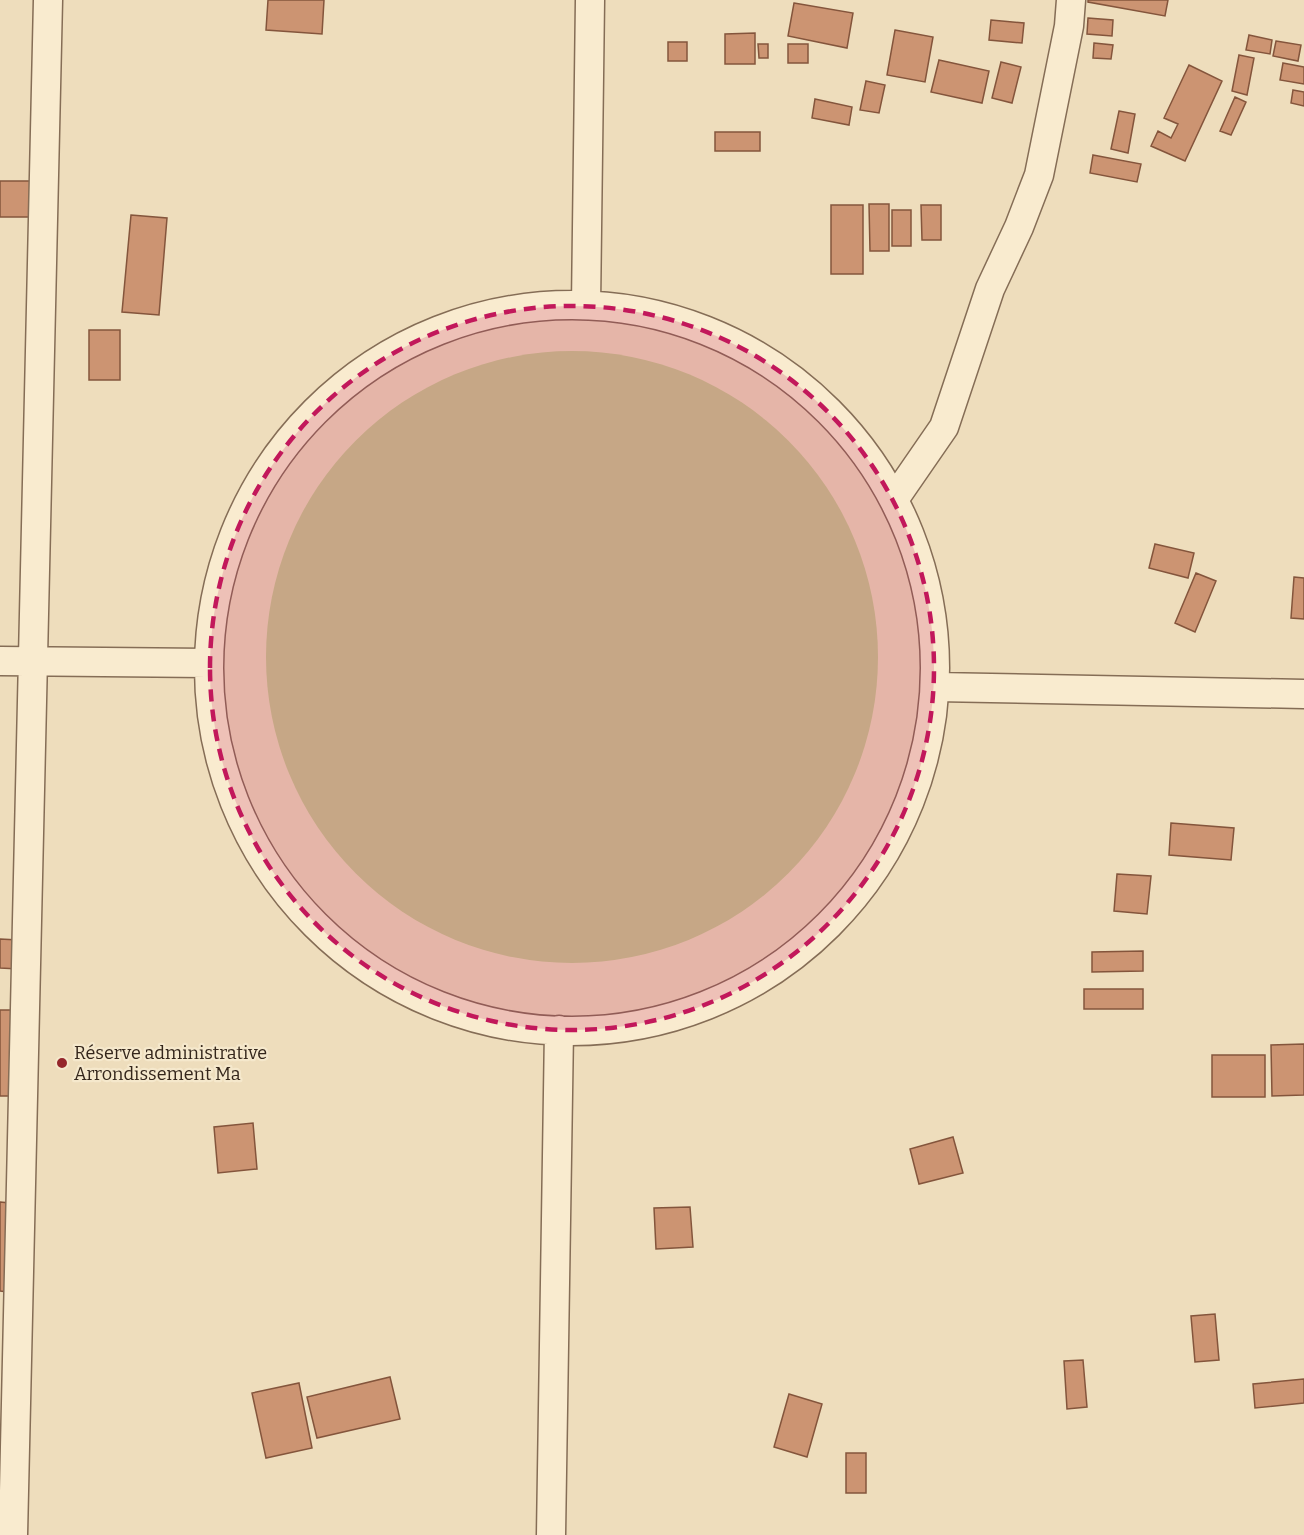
<svg xmlns="http://www.w3.org/2000/svg" width="1304" height="1535" font-family="Bitter,serif">
<style>
.green{fill:#c7cb91}
.building{fill:#cc9472;stroke:#84553c;stroke-width:1.5}
.lines{fill:none;stroke-linecap:round;stroke-linejoin:round}
.minor-casing{stroke:#856d56;stroke-width:31}
.minor{stroke:#f9ebcf;stroke-width:28}
.marked{fill:#c2185b;fill-opacity:0.2;stroke:#c2185b;stroke-width:4.5;stroke-dasharray:12 8;stroke-linejoin:round}
.poi-dot{fill:#95262b;stroke:#f5e8cc;stroke-width:2}
.labels{text-anchor:middle;dominant-baseline:central;stroke-width:4.5;stroke-linejoin:round;paint-order:stroke}
.poi-label{font-size:18px;fill:#34261b;stroke:#f5e8cc;text-anchor:start}
</style>
<rect width="100%" height="100%" fill="#eeddbc"/>
<path class="green" d="M266 657a306 306 0 1 1 612 0a306 306 0 1 1-612 0Z"/>
<path class="building" d="M 268,0 L 324,0 L 322,34 L 266,30 Z
M 1088,0 L 1168,0 L 1165,16 L 1088,2 Z
M 794,3 L 853,13 L 847,48 L 788,36 Z
M 1088,18 L 1113,20 L 1112,36 L 1087,34 Z
M 991,20 L 1024,23 L 1022,43 L 989,40 Z
M 895,30 L 933,37 L 925,82 L 887,75 Z
M 755,33 L 755,64 L 725,64 L 725,34 Z
M 1249,35 L 1272,40 L 1270,54 L 1246,50 Z
M 1276,41 L 1301,45 L 1298,61 L 1273,56 Z
M 668,42 L 687,42 L 687,61 L 668,61 Z
M 1094,43 L 1113,45 L 1111,59 L 1093,58 Z
M 758,44 L 768,44 L 768,58 L 759,58 Z
M 788,44 L 808,44 L 808,63 L 788,63 Z
M 1239,55 L 1254,58 L 1247,95 L 1232,91 Z
M 939,60 L 989,71 L 982,103 L 931,92 Z
M 1001,62 L 1021,67 L 1012,103 L 992,98 Z
M 1283,63 L 1304,67 L 1304,84 L 1280,80 Z
M 1189,65 L 1222,81 L 1185,161 L 1151,146 L 1158,131 L 1171,138 L 1178,124 L 1164,118 Z
M 866,81 L 885,85 L 879,113 L 860,110 Z
M 1293,90 L 1304,92 L 1304,106 L 1291,103 Z
M 1235,97 L 1246,102 L 1231,135 L 1220,131 Z
M 815,99 L 852,107 L 849,125 L 812,118 Z
M 1119,111 L 1135,114 L 1128,153 L 1111,149 Z
M 715,132 L 760,132 L 760,151 L 715,151 Z
M 1093,155 L 1141,164 L 1137,182 L 1090,173 Z
M 0,181 L 37,181 L 37,217 L 0,217 Z
M 869,204 L 889,204 L 889,251 L 870,251 Z
M 831,205 L 863,205 L 863,274 L 831,274 Z
M 921,205 L 941,205 L 941,240 L 922,240 Z
M 892,210 L 911,210 L 911,246 L 892,246 Z
M 131,215 L 167,218 L 159,315 L 122,312 Z
M 89,330 L 120,330 L 120,380 L 89,380 Z
M 1155,544 L 1194,553 L 1188,578 L 1149,568 Z
M 1196,573 L 1216,581 L 1195,632 L 1175,623 Z
M 1294,577 L 1304,578 L 1304,619 L 1291,618 Z
M 1171,823 L 1234,828 L 1231,860 L 1169,855 Z
M 1117,874 L 1151,876 L 1147,914 L 1114,911 Z
M 0,939 L 18,940 L 18,969 L 0,968 Z
M 1143,951 L 1143,971 L 1092,972 L 1092,952 Z
M 1084,989 L 1143,989 L 1143,1009 L 1084,1009 Z
M 0,1010 L 15,1010 L 14,1096 L 0,1096 Z
M 1304,1044 L 1304,1095 L 1272,1096 L 1271,1045 Z
M 1212,1055 L 1265,1055 L 1265,1097 L 1212,1097 Z
M 253,1123 L 257,1169 L 218,1173 L 214,1127 Z
M 953,1137 L 963,1173 L 919,1184 L 910,1149 Z
M 0,1202 L 10,1203 L 7,1292 L 0,1291 Z
M 690,1207 L 693,1247 L 656,1249 L 654,1208 Z
M 1215,1314 L 1219,1360 L 1195,1362 L 1191,1316 Z
M 1083,1360 L 1087,1407 L 1067,1409 L 1064,1361 Z
M 390,1377 L 400,1419 L 317,1438 L 307,1397 Z
M 1304,1379 L 1304,1403 L 1255,1408 L 1253,1384 Z
M 299,1383 L 312,1448 L 266,1458 L 252,1393 Z
M 789,1394 L 822,1404 L 807,1457 L 774,1447 Z
M 846,1453 L 866,1453 L 866,1493 L 846,1493 Z"/>
<g class="lines">
<defs>
<path id="minor" d="M209 668a363 363 0 1 1 726 0a363 363 0 1 1-726 0Z
M 586,305 L 590,0
M 895,498 L 944,427 L 990,289 L 1019,227 L 1039,175 L 1069,26 L 1071,0
M 0,661 L 207,663
M 936,687 L 1304,694
M 13,1535 L 48,0
M 551,1535 L 559,1030"/>
</defs>
<use href="#minor" class="minor-casing"/>
<use href="#minor" class="minor"/>
</g>
<path class="marked" d="M210 668a362 362 0 1 1 724 0a362 362 0 1 1-724 0Z"/>
<circle class="poi-dot" cx="62" cy="1063" r="6"/>
<g class="labels">
<g class="poi-label">
<text x="74" y="1053">Réserve administrative<tspan x="74" dy="21">Arrondissement Ma</tspan></text>
</g>
</g>
</svg>
